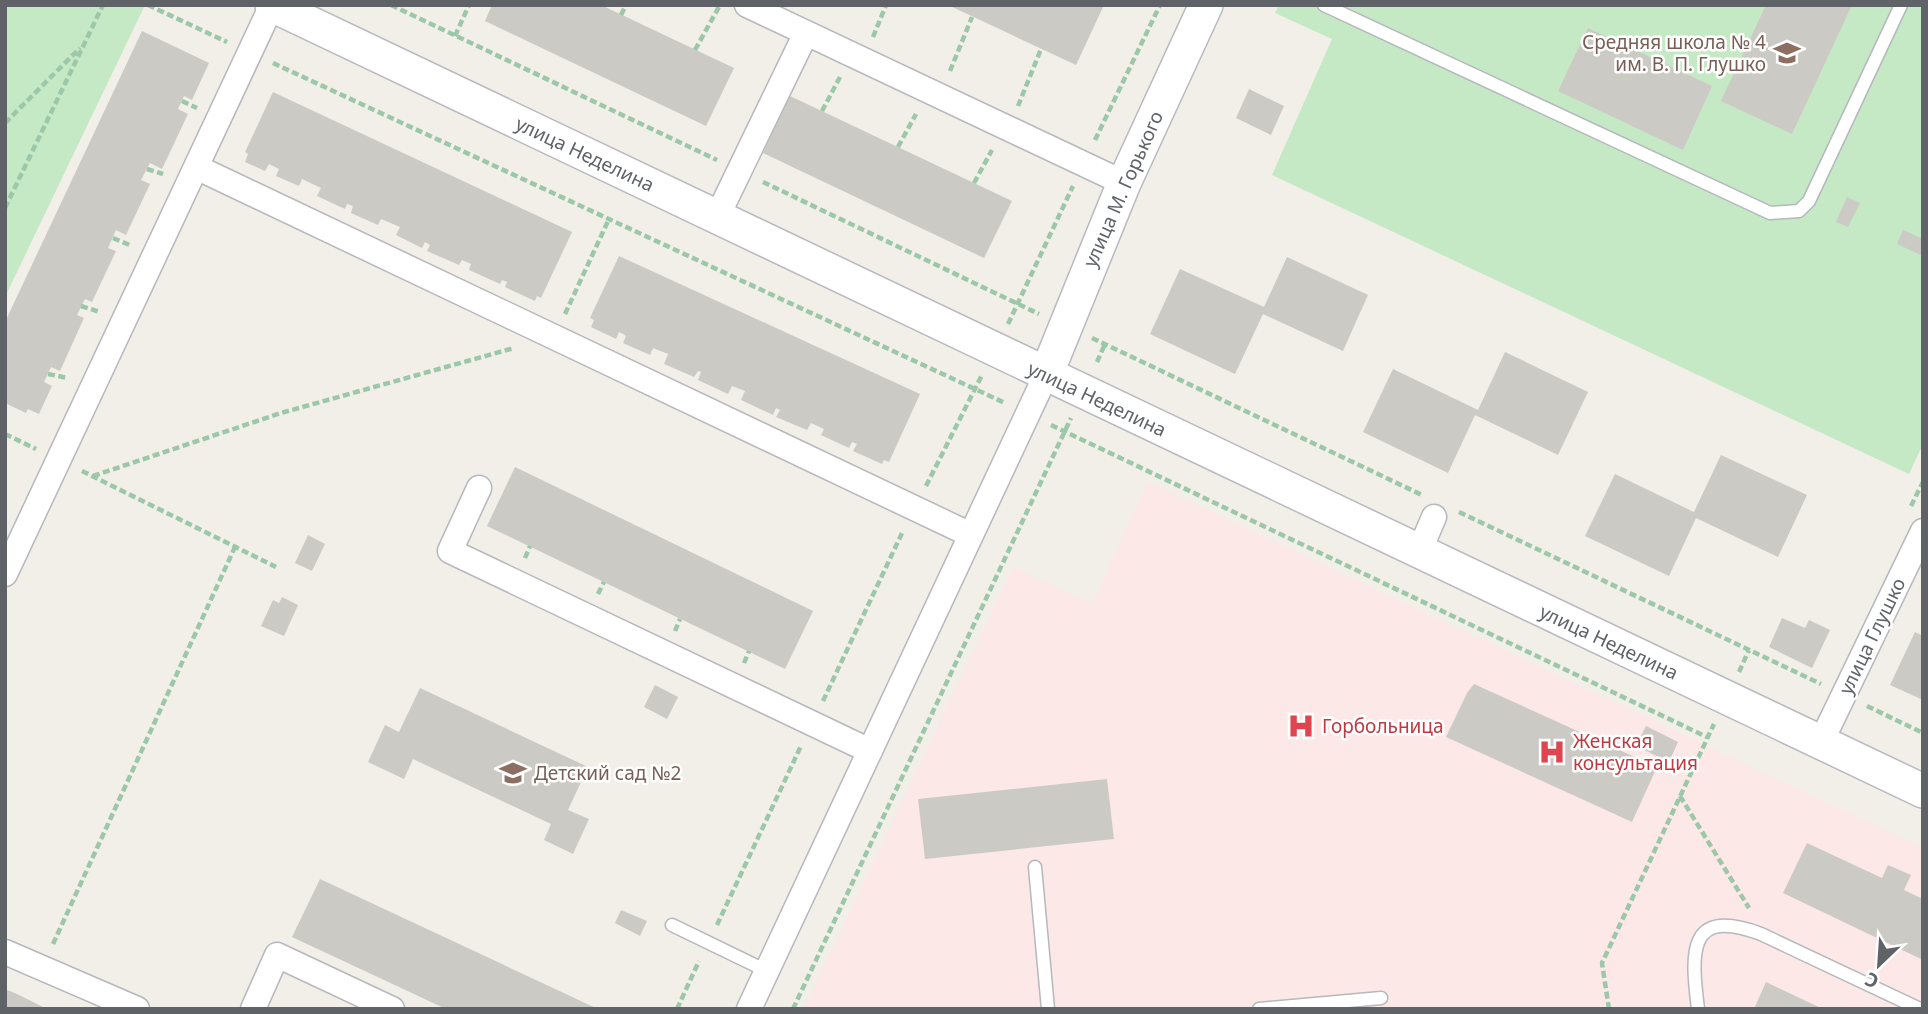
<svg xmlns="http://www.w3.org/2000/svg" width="1928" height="1014" font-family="'Noto Sans',sans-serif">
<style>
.medical{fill:#fce8e6}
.green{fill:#c5e8c5}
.building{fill:#cccac5}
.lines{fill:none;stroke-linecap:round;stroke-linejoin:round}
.lane-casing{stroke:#b5b8bc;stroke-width:15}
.street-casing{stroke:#b5b8bc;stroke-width:27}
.secondary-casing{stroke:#b6babf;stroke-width:36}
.path{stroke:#9cc7a9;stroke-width:4.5;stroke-dasharray:7 3.5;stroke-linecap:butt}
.lane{stroke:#fff;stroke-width:12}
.street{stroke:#fff;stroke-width:24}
.secondary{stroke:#fff;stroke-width:33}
.labels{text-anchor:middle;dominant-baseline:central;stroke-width:5;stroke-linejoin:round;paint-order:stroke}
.education-label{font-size:19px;fill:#785e54;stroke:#fff;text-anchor:end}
.street-label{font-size:19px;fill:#5f6368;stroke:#fff}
.health-label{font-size:19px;fill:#be3a42;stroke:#fff;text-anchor:start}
</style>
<rect width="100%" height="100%" fill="#f1efe8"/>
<path class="medical" d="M 1148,482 L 1923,848 L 1923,1009 L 804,1009 L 1013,567 L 1092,604 Z"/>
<path class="green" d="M 5,5 L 145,5 L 5,297 Z
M 1279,5 L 1923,5 L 1923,444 L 1909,474 L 1272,175 L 1332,39 L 1275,13 Z"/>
<path class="building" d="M 492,5 L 601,5 L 734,68 L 706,126 L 485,21 Z
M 948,5 L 1104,5 L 1076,65 Z
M 1766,5 L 1852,5 L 1792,134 L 1721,101 Z
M 1588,28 L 1712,86 L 1683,150 L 1558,91 Z
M 142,31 L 209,63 L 192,100 L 184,96 L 178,109 L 188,114 L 162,169 L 150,163 L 141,180 L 150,184 L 126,235 L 116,230 L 108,248 L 116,251 L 92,302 L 85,299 L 77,315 L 84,318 L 60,371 L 51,367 L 44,382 L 52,386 L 39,414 L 28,409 L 26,413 L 5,403 L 5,322 Z
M 1249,89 L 1284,106 L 1271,135 L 1236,118 Z
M 273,92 L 572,232 L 541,298 L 537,296 L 535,301 L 505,287 L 507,282 L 502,280 L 500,284 L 469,270 L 471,264 L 462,260 L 459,265 L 427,251 L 430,245 L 425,242 L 422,248 L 396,235 L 400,227 L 381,219 L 378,225 L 351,213 L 353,206 L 347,204 L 345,209 L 317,196 L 321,188 L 302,179 L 299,186 L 276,176 L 279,169 L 269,164 L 265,171 L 245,162 L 248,154 L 245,152 Z
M 790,96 L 1012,201 L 984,258 L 763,153 Z
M 1847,197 L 1860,203 L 1848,227 L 1836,222 Z
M 1903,230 L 1923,239 L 1923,256 L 1897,244 Z
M 619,256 L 920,394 L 889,462 L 884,460 L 882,464 L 853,451 L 857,444 L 852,442 L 849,448 L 821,435 L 824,429 L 811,423 L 807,430 L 776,417 L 780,410 L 776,408 L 773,415 L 741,400 L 745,391 L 732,386 L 728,394 L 698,380 L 701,372 L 698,371 L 694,377 L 664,364 L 668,354 L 653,348 L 650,355 L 623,343 L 626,336 L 623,334 L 619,332 L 616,339 L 591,327 L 594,320 L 590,318 Z
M 1287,257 L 1368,295 L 1343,351 L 1263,314 L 1235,374 L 1150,334 L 1180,269 L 1264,307 Z
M 1505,352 L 1588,392 L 1558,455 L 1475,415 L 1448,473 L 1363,432 L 1393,369 L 1478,410 Z
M 1721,455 L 1807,495 L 1778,557 L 1696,518 L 1669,576 L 1585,536 L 1615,474 L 1694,512 Z
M 515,467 L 813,611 L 785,669 L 487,526 Z
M 308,535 L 325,544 L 312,571 L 295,563 Z
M 282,597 L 298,605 L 284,636 L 261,626 L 273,600 L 279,603 Z
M 1782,618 L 1805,628 L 1809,620 L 1830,630 L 1812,668 L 1769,647 Z
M 1915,632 L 1923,636 L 1923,700 L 1890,685 Z
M 1474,684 L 1657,767 L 1632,822 L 1446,737 L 1467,693 Z
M 655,685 L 678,697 L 667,719 L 644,707 Z
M 420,688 L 588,767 L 568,810 L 589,819 L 573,854 L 544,840 L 551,824 L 413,759 L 404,779 L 368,762 L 385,725 L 399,732 Z
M 1646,726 L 1678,742 L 1669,762 L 1636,746 Z
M 1107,779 L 1114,839 L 925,859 L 918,799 Z
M 1807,843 L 1882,878 L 1888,865 L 1911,875 L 1904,890 L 1923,899 L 1923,960 L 1783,893 Z
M 320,879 L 598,1009 L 446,1009 L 292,937 Z
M 621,910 L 647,921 L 640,936 L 615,923 Z
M 1766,982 L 1823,1009 L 1754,1009 Z
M 5,989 L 17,994 L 47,1009 L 5,1009 Z"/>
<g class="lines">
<defs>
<path id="lane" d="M 1324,5 L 1770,213 L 1799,211 L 1809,201 L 1901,5
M 1035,867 L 1048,1009
M 672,925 L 767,971
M 1259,1009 L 1381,998
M 1698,1009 C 1691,953 1687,906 1761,934 L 1920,1009"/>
<path id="street" d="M 747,5 L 1124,183
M 196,167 L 971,535
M 717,217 L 806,33
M 479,488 L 450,551 L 870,751
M 1419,552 L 1434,517
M 5,574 L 272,5
M 1821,742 L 1923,531
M 5,952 L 137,1009
M 253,1009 L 277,955 L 392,1009
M 749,1009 L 1046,375"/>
<path id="secondary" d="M 272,5 L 1923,791
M 1046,375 L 1124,183 L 1206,5"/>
</defs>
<use href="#lane" class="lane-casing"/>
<use href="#street" class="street-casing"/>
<use href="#secondary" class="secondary-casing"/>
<path class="path" d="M 148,5 L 227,42
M 391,5 L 717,160
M 621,15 L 626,5
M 455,36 L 469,5
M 873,37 L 886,5
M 695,50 L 720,5
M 273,63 L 1005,403
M 950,71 L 972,17
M 182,101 L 197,108
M 1018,106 L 1041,49
M 822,111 L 840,77
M 5,123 L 80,48
M 1095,140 L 1160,5
M 898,147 L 916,114
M 147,169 L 163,174
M 763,182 L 1039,314
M 974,183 L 992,150
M 5,208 L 103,5
M 113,238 L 132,246
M 81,306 L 100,312
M 565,314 L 609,219
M 1008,324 L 1073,186
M 1092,338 L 1422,495
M 1097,362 L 1105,344
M 48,374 L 68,378
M 1051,425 L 1707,737
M 5,434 L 36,449
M 82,471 L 276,567
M 93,476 L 281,413 L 514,348
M 926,486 L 982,375
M 1911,506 L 1923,482
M 1459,512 L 1821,684
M 525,558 L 530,546
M 598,594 L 604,582
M 675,631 L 680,619
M 744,663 L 749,651
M 1739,672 L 1749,650
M 823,701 L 903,531
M 1867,706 L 1923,733
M 1680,796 L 1749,908
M 717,925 L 801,746
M 53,944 L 235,547
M 677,1009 L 699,961
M 793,1009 L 1071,418
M 1609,1009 L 1602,963 L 1714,724"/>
<use href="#lane" class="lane"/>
<use href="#street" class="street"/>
<use href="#secondary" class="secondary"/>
</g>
<defs>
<symbol id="school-bare" viewBox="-9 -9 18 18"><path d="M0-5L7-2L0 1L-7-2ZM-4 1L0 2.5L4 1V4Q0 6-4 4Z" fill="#8d6e63" stroke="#fff" stroke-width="2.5" paint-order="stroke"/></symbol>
<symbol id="hospital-bare" viewBox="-9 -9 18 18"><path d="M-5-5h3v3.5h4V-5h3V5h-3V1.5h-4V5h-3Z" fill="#e0444e" stroke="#fff" stroke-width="2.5" paint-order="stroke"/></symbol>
</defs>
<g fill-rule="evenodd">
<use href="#school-bare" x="1768" y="34" width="38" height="38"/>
<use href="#hospital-bare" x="1282" y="707" width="38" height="38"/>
<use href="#hospital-bare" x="1533" y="733" width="38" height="38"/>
<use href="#school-bare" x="494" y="754" width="38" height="38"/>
</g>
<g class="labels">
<g class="education-label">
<text x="1766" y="42">Средняя школа № 4<tspan x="1766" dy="22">им. В. П. Глушко</tspan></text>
<text x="534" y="773" text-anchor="start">Детский сад №2</text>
</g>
<g class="street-label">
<text transform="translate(585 154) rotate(25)">улица Неделина</text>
<text transform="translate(1123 189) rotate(-66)">улица М. Горького</text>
<text transform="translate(1097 399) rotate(25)">улица Неделина</text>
<text transform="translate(1872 636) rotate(-64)">улица Глушко</text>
<text transform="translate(1609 642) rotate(25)">улица Неделина</text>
</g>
<g class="health-label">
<text x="1322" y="726">Горбольница</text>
<text x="1573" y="741">Женская<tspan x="1573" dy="22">консультация</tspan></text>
</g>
</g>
<rect width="1928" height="1014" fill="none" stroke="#5f6368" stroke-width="14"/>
<g transform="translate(1879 965) rotate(205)" stroke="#ffffff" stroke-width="5" paint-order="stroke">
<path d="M0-5L12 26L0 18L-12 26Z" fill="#5f6368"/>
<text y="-10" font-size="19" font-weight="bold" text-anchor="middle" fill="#5f6368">С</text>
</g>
</svg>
